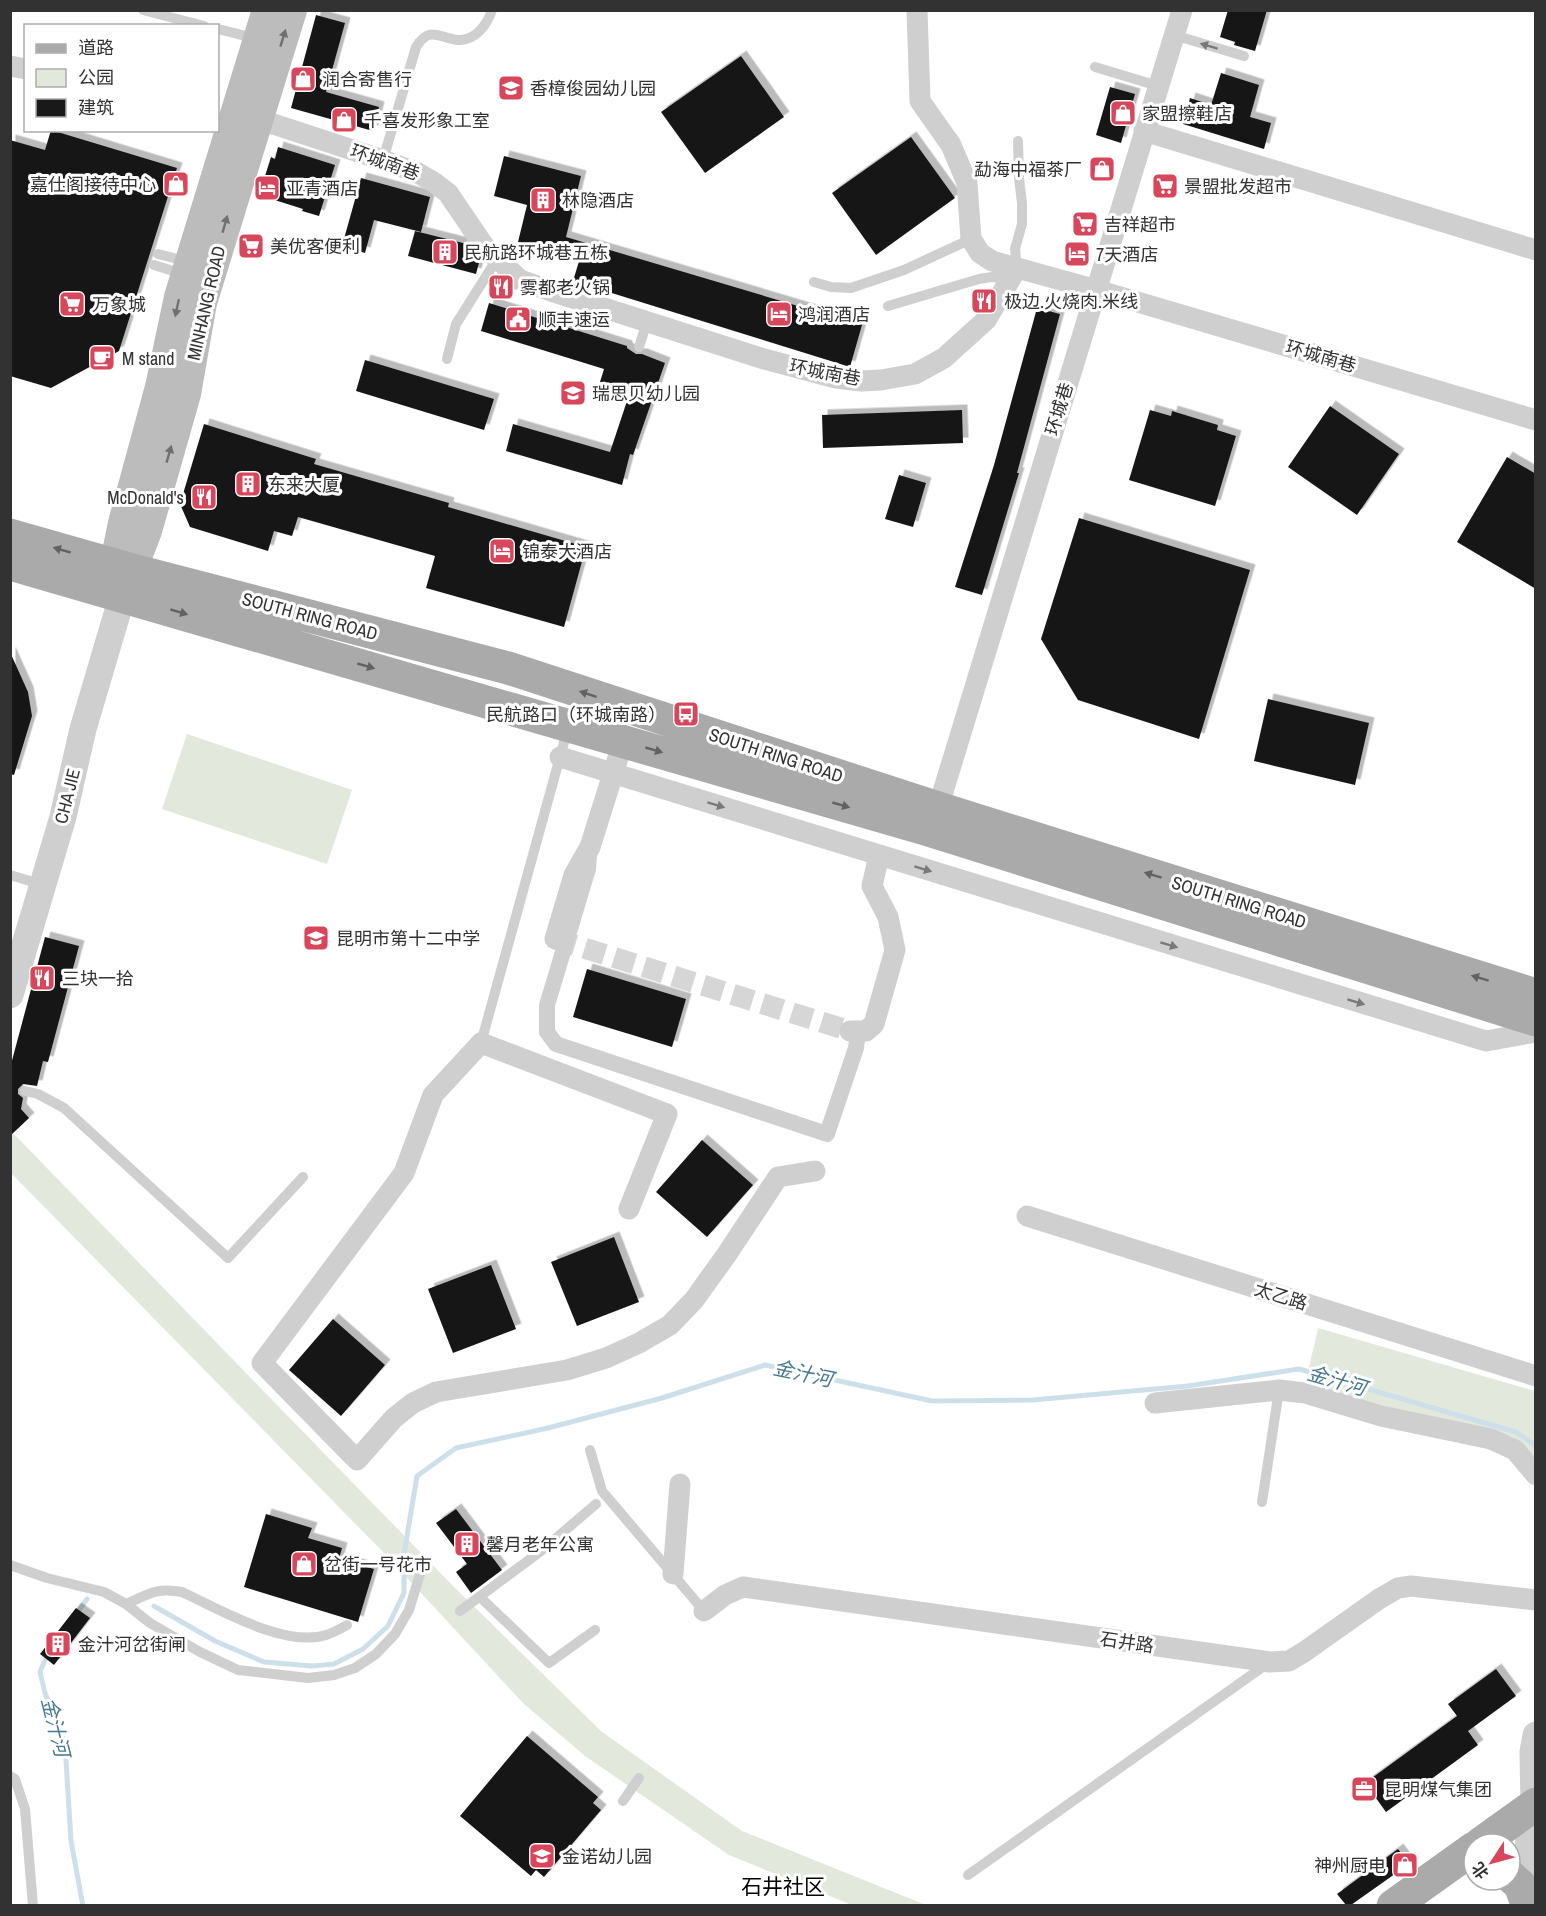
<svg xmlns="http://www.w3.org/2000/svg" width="1546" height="1916" font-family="'Archivo Narrow','Noto Sans SC',sans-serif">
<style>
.green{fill:#e3e8dc}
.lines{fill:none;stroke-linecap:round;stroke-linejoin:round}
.stream{stroke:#cde0e9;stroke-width:5}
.building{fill:#191919;filter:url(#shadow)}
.minor-tunnel{stroke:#d6d6d6;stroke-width:21;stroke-dasharray:21 10;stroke-linecap:butt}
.service{stroke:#cfcfcf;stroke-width:10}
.pedestrian{stroke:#cfcfcf;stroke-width:16}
.minor{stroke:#cfcfcf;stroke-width:21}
.tertiary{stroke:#cfcfcf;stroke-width:27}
.secondary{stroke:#bcbcbc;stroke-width:30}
.primary{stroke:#aaa;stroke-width:33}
.oneway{fill:#707070}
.oneway2{fill:#797979}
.oneway3{fill:#626262}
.labels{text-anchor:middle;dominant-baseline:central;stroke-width:6;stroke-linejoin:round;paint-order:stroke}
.poi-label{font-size:18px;fill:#323232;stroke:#fff;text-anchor:start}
.street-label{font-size:18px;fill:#323232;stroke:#fff}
.water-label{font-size:20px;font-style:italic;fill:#46788f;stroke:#fff}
.quarter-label{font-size:21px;fill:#000;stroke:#fff}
</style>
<defs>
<filter id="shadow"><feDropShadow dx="5.5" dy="-5.5" stdDeviation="0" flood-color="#0004"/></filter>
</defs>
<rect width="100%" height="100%" fill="#fff"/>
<path class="green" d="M 187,734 L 352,790 L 327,864 L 162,809 Z
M 10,1130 L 454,1587 L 602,1732 L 742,1831 L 926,1905 L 852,1905 L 729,1855 L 585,1756 L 524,1704 L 383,1552 L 11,1173 Z
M 1318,1328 L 1535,1391 L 1535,1458 L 1513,1437 L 1383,1410 L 1305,1385 Z"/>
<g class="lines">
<path class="stream" d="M 154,1606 L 215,1641 L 264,1662 L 312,1666 L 334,1664 L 363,1649 L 388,1626 L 404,1593 L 404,1554 L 417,1476 L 456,1448 L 548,1428 L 662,1398 L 765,1365 L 932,1401 L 1033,1400 L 1188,1386 L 1299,1369 L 1516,1432 L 1536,1446
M 76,1614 L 87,1599
M 48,1653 L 40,1672 L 45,1693 L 65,1744 L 71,1841 L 83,1906"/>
</g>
<path class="building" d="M 1228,10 L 1267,10 L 1255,51 L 1234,45 L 1235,42 L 1220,37 Z
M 316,15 L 345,23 L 326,92 L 379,107 L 373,131 L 291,108 Z
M 741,56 L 784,117 L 705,173 L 661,112 Z
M 1221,73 L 1259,85 L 1250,117 L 1271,123 L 1264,149 L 1183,124 L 1190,98 L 1211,105 Z
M 1110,87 L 1135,94 L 1121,143 L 1096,135 Z
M 51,130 L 177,168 L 119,351 L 51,388 L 10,376 L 10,140 L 45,150 Z
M 911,137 L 955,198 L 876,255 L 832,193 Z
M 278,147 L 335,165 L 319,216 L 302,211 L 303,209 L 259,195 L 271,157 L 275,159 Z
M 504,156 L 581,176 L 566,237 L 862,325 L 850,367 L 573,281 L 580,258 L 518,242 L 527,205 L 494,196 Z
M 361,178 L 430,197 L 421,232 L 374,220 L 365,253 L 342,246 Z
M 415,231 L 467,244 L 480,259 L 476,274 L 408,256 Z
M 489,303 L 627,346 L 627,348 L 636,354 L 642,354 L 665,363 L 633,455 L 630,454 L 622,485 L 506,451 L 513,424 L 610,452 L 630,392 L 600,382 L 604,369 L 481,331 Z
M 1037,308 L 1060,314 L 1017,473 L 1019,473 L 982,595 L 955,587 L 994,465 Z
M 365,360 L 494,399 L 484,430 L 356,391 Z
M 1330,406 L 1399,454 L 1357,515 L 1288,467 Z
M 962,410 L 963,443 L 823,448 L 822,415 Z
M 1150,410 L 1171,416 L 1172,411 L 1218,425 L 1217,430 L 1236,436 L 1215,506 L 1129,480 Z
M 204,424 L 316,459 L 314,464 L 449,503 L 448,507 L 586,547 L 564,627 L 426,588 L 435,556 L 298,517 L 292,536 L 274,531 L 268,551 L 190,527 L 180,504 Z
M 1507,457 L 1536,474 L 1536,589 L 1457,542 Z
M 899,475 L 926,483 L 913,527 L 885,519 Z
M 1079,518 L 1250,570 L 1199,739 L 1078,700 L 1041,639 Z
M 10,652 L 28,692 L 32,716 L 14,775 L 10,774 Z
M 1268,699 L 1369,723 L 1355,785 L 1254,761 Z
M 45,937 L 79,946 L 48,1062 L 43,1061 L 37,1086 L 23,1084 L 18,1089 L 18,1094 L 23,1098 L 21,1109 L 29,1118 L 10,1136 L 10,1068 Z
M 587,969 L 686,999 L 672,1047 L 573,1017 Z
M 702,1140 L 753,1185 L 707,1237 L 656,1192 Z
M 614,1237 L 639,1302 L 577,1326 L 551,1262 Z
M 491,1265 L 516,1329 L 453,1353 L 428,1289 Z
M 333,1319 L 385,1365 L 341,1416 L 289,1370 Z
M 456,1509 L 502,1570 L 471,1593 L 456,1572 L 467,1564 L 436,1523 Z
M 266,1514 L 312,1528 L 308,1538 L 342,1548 L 339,1559 L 374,1569 L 358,1622 L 244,1587 Z
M 76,1608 L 90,1618 L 54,1665 L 40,1654 Z
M 1496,1669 L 1516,1696 L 1468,1731 L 1478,1745 L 1386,1812 L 1365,1783 L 1457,1716 L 1448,1704 Z
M 527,1736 L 598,1797 L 593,1803 L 601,1810 L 544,1877 L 536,1870 L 531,1876 L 460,1816 Z
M 1398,1849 L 1409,1864 L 1351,1905 L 1346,1905 L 1337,1894 Z"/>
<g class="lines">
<path class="minor-tunnel" d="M 555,939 L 850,1031"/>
<path class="service" d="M 143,10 L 204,26
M 218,29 L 258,39
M 1174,35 L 1244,56
M 1095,67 L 1158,86
M 383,160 L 416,47 C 430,25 439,38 458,40 C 475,41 487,25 492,10
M 158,254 L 189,262
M 154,265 L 186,275
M 1017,268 L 1015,249 L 1022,224 L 1022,203 L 1019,178 L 1018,141
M 814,282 L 831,287 L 851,288 L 904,270 L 971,239
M 888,306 L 979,279 L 992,277 L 1011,279
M 639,347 L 647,322
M 447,359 L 456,324 L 497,259
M 10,875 L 30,881
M 481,1043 L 568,728
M 25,1091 L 38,1094 L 64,1108 L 228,1258 L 303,1177
M 590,1450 L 602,1491 L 704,1611
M 1262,1502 L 1279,1390
M 10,1565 L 47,1578 L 104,1592 L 126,1604 L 150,1623 L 200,1652 L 238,1670 L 308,1678 L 334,1675 L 355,1668 L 376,1654 L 395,1634 L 409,1610 L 421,1571
M 480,1597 L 549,1663 L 595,1630
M 126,1604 C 148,1594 158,1587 182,1592 C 219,1609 285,1648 326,1635 C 333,1633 340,1629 347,1625
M 460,1611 L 541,1551 L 596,1504
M 10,1776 L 15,1779 L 25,1809 L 33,1906
M 623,1801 L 639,1778
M 968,1875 L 1267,1664"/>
<path class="pedestrian" d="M 589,855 L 588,869 L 547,1005 L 547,1032 L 556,1044 L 827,1134 L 856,1048 L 858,1033"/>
<path class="minor" d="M 917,10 L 920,101 L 951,145 L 967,183 L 971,239 L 980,253 L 992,261 L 1097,290 L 1536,420
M 10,66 L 26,69
M 258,119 L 383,160 L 418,173 L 435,183 L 448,193 L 484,246 L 520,280 L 557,293 L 764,359 L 836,378 L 861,381 L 881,380 L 915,374 L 944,358 L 986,320 L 1017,268
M 1144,131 L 1536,250
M 560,757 L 1486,1041 L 1536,1032
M 938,808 L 1182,10
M 555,939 L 574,875 L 590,847 L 623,742
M 850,1031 L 866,1031 L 874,1024 L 895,950 L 888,917 L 872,886 L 879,855
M 629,1209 L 667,1114 L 481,1043 L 433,1095 L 404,1173 L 262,1363 L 357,1460 L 394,1418 L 413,1403 L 436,1392 L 567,1370 L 606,1358 L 639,1343 L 670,1325 L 694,1300 L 727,1254 L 778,1177 L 815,1171
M 1027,1216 L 1536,1376
M 1155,1403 L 1279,1390 L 1305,1393 L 1381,1416 L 1491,1439 L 1515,1450 L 1536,1475
M 673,1574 L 680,1484
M 704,1611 L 725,1595 L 743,1587 L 1270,1662 L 1289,1661 L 1304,1652 L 1379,1599 L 1398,1588 L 1411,1586 L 1536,1600"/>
<path class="tertiary" d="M 10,995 L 63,817 L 83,729 L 122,597
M 1525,1904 L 1529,1835 L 1534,1805 L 1533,1752 L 1536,1735"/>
<path class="secondary" d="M 110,587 L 123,523 L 160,387 L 179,297 L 267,10
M 124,591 L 147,531 L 186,394 L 202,303 L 292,10"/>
<path class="primary" d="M 10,535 L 133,570 L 508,668 L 938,808 L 1536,995
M 10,564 L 925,829 L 1536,1020
M 1480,1844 L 1536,1804
M 1510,1876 L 1520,1885 L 1526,1901
M 1393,1906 L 1474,1848"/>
</g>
<defs><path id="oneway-solid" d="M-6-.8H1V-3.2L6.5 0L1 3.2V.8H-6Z" transform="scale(1.5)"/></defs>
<g class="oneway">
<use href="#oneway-solid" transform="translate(283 38) rotate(-73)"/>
<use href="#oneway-solid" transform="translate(225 224) rotate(-74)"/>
<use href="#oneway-solid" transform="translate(177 308) rotate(102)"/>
<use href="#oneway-solid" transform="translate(169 454) rotate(-74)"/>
</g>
<g class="oneway2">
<use href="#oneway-solid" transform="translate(1209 46) rotate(-163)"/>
<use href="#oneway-solid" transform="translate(716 805) rotate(17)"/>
<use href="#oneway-solid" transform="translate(923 869) rotate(17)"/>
<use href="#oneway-solid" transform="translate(1169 945) rotate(17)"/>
<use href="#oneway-solid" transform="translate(1356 1002) rotate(17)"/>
</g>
<g class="oneway3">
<use href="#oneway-solid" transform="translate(62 550) rotate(-164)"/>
<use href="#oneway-solid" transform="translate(179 612) rotate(16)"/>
<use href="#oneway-solid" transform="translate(366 666) rotate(16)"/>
<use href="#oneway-solid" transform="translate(588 694) rotate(-162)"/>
<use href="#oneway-solid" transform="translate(654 750) rotate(16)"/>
<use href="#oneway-solid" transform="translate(841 805) rotate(16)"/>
<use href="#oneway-solid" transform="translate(1153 875) rotate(-163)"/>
<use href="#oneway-solid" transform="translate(1480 978) rotate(-163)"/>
</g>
<defs>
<symbol id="shop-square" viewBox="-11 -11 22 22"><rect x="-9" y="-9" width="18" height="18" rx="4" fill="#d7465b" stroke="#fff"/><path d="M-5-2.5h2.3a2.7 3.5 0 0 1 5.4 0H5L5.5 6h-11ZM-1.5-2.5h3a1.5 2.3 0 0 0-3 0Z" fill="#fff"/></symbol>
<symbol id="school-square" viewBox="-11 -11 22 22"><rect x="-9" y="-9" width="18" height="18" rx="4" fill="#d7465b" stroke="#fff"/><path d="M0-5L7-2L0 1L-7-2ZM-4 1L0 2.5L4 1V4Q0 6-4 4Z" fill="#fff"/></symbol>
<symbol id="supermarket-square" viewBox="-11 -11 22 22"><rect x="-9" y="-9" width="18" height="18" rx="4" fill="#d7465b" stroke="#fff"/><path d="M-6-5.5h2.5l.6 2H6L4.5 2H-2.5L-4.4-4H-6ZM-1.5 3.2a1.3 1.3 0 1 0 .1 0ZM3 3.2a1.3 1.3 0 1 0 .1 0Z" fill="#fff"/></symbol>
<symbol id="hotel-square" viewBox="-11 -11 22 22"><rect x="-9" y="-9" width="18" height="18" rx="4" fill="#d7465b" stroke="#fff"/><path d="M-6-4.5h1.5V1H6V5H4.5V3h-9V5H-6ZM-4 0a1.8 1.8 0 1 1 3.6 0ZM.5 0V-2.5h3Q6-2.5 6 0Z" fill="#fff"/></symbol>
<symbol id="building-square" viewBox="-11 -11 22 22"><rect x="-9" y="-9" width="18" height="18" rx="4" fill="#d7465b" stroke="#fff"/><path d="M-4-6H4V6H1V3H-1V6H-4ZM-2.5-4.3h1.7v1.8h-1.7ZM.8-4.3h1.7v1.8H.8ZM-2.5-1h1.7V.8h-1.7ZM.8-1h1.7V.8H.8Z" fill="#fff"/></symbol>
<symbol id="restaurant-square" viewBox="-11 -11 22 22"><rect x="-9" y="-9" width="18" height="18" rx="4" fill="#d7465b" stroke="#fff"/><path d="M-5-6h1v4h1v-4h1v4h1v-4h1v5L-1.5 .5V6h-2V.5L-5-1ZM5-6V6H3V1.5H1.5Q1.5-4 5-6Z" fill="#fff"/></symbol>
<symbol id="civic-square" viewBox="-11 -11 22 22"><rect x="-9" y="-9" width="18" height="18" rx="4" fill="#d7465b" stroke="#fff"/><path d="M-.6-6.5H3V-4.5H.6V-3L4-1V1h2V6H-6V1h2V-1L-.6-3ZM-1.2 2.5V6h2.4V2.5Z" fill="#fff"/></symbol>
<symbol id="cafe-square" viewBox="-11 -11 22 22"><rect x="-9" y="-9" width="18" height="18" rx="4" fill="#d7465b" stroke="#fff"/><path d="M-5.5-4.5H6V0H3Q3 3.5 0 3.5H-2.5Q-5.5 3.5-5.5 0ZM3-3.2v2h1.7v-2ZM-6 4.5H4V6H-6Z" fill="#fff"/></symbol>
<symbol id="bus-square" viewBox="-11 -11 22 22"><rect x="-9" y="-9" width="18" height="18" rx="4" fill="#d7465b" stroke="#fff"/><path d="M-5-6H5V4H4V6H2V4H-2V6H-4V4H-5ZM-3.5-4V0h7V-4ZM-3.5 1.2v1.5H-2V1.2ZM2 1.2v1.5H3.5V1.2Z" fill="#fff"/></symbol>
<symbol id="office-square" viewBox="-11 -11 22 22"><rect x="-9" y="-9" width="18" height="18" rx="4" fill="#d7465b" stroke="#fff"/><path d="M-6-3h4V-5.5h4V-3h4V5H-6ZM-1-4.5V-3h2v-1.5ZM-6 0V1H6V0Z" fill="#fff"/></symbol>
</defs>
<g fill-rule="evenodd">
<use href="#shop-square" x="288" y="64" width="30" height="30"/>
<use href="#school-square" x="496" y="73" width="30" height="30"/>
<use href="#shop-square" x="1108" y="98" width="30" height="30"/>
<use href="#shop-square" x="329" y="105" width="30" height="30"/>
<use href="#shop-square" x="1087" y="154" width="30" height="30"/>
<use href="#shop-square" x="161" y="169" width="30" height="30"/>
<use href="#supermarket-square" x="1150" y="171" width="30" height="30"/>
<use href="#hotel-square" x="252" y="173" width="30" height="30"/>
<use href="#building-square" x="528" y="185" width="30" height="30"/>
<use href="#supermarket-square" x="1070" y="209" width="30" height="30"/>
<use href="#supermarket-square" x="236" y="231" width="30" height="30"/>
<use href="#building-square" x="430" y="237" width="30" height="30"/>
<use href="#hotel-square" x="1062" y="239" width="30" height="30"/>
<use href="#restaurant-square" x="486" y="272" width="30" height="30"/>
<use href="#restaurant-square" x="969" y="286" width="30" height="30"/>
<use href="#supermarket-square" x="57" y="289" width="30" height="30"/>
<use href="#hotel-square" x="764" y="299" width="30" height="30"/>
<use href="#civic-square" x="503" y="304" width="30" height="30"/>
<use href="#cafe-square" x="87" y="343" width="30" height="30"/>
<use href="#school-square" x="558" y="378" width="30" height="30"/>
<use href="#building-square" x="233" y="469" width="30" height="30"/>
<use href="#restaurant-square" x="189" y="482" width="30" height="30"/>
<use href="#hotel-square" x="487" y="536" width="30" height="30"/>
<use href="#bus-square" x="671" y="699" width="30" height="30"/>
<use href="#school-square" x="301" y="923" width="30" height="30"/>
<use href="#restaurant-square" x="27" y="963" width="30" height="30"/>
<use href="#building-square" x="452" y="1529" width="30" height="30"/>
<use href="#shop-square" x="289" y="1549" width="30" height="30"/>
<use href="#building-square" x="43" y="1629" width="30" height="30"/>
<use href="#office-square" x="1349" y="1774" width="30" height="30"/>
<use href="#school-square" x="527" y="1841" width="30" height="30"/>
<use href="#shop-square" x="1390" y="1850" width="30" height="30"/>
</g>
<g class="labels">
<g class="poi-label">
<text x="322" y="79">润合寄售行</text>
<text x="530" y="88">香樟俊园幼儿园</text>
<text x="1142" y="113">家盟擦鞋店</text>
<text x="364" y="120">千喜发形象工室</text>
<text x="1082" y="169" text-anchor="end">勐海中福茶厂</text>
<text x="156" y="184" text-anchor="end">嘉仕阁接待中心</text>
<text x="1184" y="186">景盟批发超市</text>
<text x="286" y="188">亚青酒店</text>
<text x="562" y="200">林隐酒店</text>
<text x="1104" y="224">吉祥超市</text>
<text x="270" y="246">美优客便利</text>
<text x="464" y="252">民航路环城巷五栋</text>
<text x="1096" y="254">7天酒店</text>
<text x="520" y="287">雾都老火锅</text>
<text x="1004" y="301">极边.火烧肉.米线</text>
<text x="92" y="304">万象城</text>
<text x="798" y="314">鸿润酒店</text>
<text x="538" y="319">顺丰速运</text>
<text x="122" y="358">M stand</text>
<text x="592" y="393">瑞思贝幼儿园</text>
<text x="268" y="484">东来大厦</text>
<text x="184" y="497" text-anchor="end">McDonald's</text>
<text x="522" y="551">锦泰大酒店</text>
<text x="666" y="714" text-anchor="end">民航路口（环城南路）</text>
<text x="336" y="938">昆明市第十二中学</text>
<text x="62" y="978">三块一拾</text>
<text x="486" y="1544">馨月老年公寓</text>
<text x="324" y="1564">岔街一号花市</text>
<text x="78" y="1644">金汁河岔街闸</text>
<text x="1384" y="1789">昆明煤气集团</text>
<text x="562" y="1856">金诺幼儿园</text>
<text x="1386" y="1865" text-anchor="end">神州厨电</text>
</g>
<g class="street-label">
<text transform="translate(385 162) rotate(20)">环城南巷</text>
<text transform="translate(206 303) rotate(-77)">MINHANG ROAD</text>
<text transform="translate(1321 356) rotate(16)">环城南巷</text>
<text transform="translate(825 372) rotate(11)">环城南巷</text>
<text transform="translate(1059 409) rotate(-73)">环城巷</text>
<text transform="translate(310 616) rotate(15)">SOUTH RING ROAD</text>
<text transform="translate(776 755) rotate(18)">SOUTH RING ROAD</text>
<text transform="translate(67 796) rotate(-76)">CHA JIE</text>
<text transform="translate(1239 902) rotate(17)">SOUTH RING ROAD</text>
<text transform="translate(1281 1296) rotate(17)">太乙路</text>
<text transform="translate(1127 1642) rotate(8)">石井路</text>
</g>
<g class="water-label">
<text transform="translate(803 1373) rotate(12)">金汁河</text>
<text transform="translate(1337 1380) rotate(16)">金汁河</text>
<text transform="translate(56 1727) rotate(76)">金汁河</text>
</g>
<g class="quarter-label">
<text x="783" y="1886">石井社区</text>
</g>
</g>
<rect width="1546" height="1916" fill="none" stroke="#323232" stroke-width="24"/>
<rect x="24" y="24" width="195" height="108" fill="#ffffff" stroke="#adadad" stroke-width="1.5"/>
<rect x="36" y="44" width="30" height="9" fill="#aaaaaa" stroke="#adadad" stroke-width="1.5"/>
<text x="78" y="54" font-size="18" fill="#323232">道路</text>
<rect x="36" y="69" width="30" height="18" fill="#e3e8dc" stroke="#adadad" stroke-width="1.5"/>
<text x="78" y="84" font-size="18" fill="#323232">公园</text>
<rect x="36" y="99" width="30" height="18" fill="#191919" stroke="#adadad" stroke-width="1.5"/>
<text x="78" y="114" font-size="18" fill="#323232">建筑</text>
<g transform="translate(1492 1862) rotate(234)"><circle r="28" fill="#ffffff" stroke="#adadad" stroke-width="1.5"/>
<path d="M0-4.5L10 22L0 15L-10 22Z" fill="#d7465b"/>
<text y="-9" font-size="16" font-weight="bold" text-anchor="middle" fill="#323232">北</text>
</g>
</svg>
